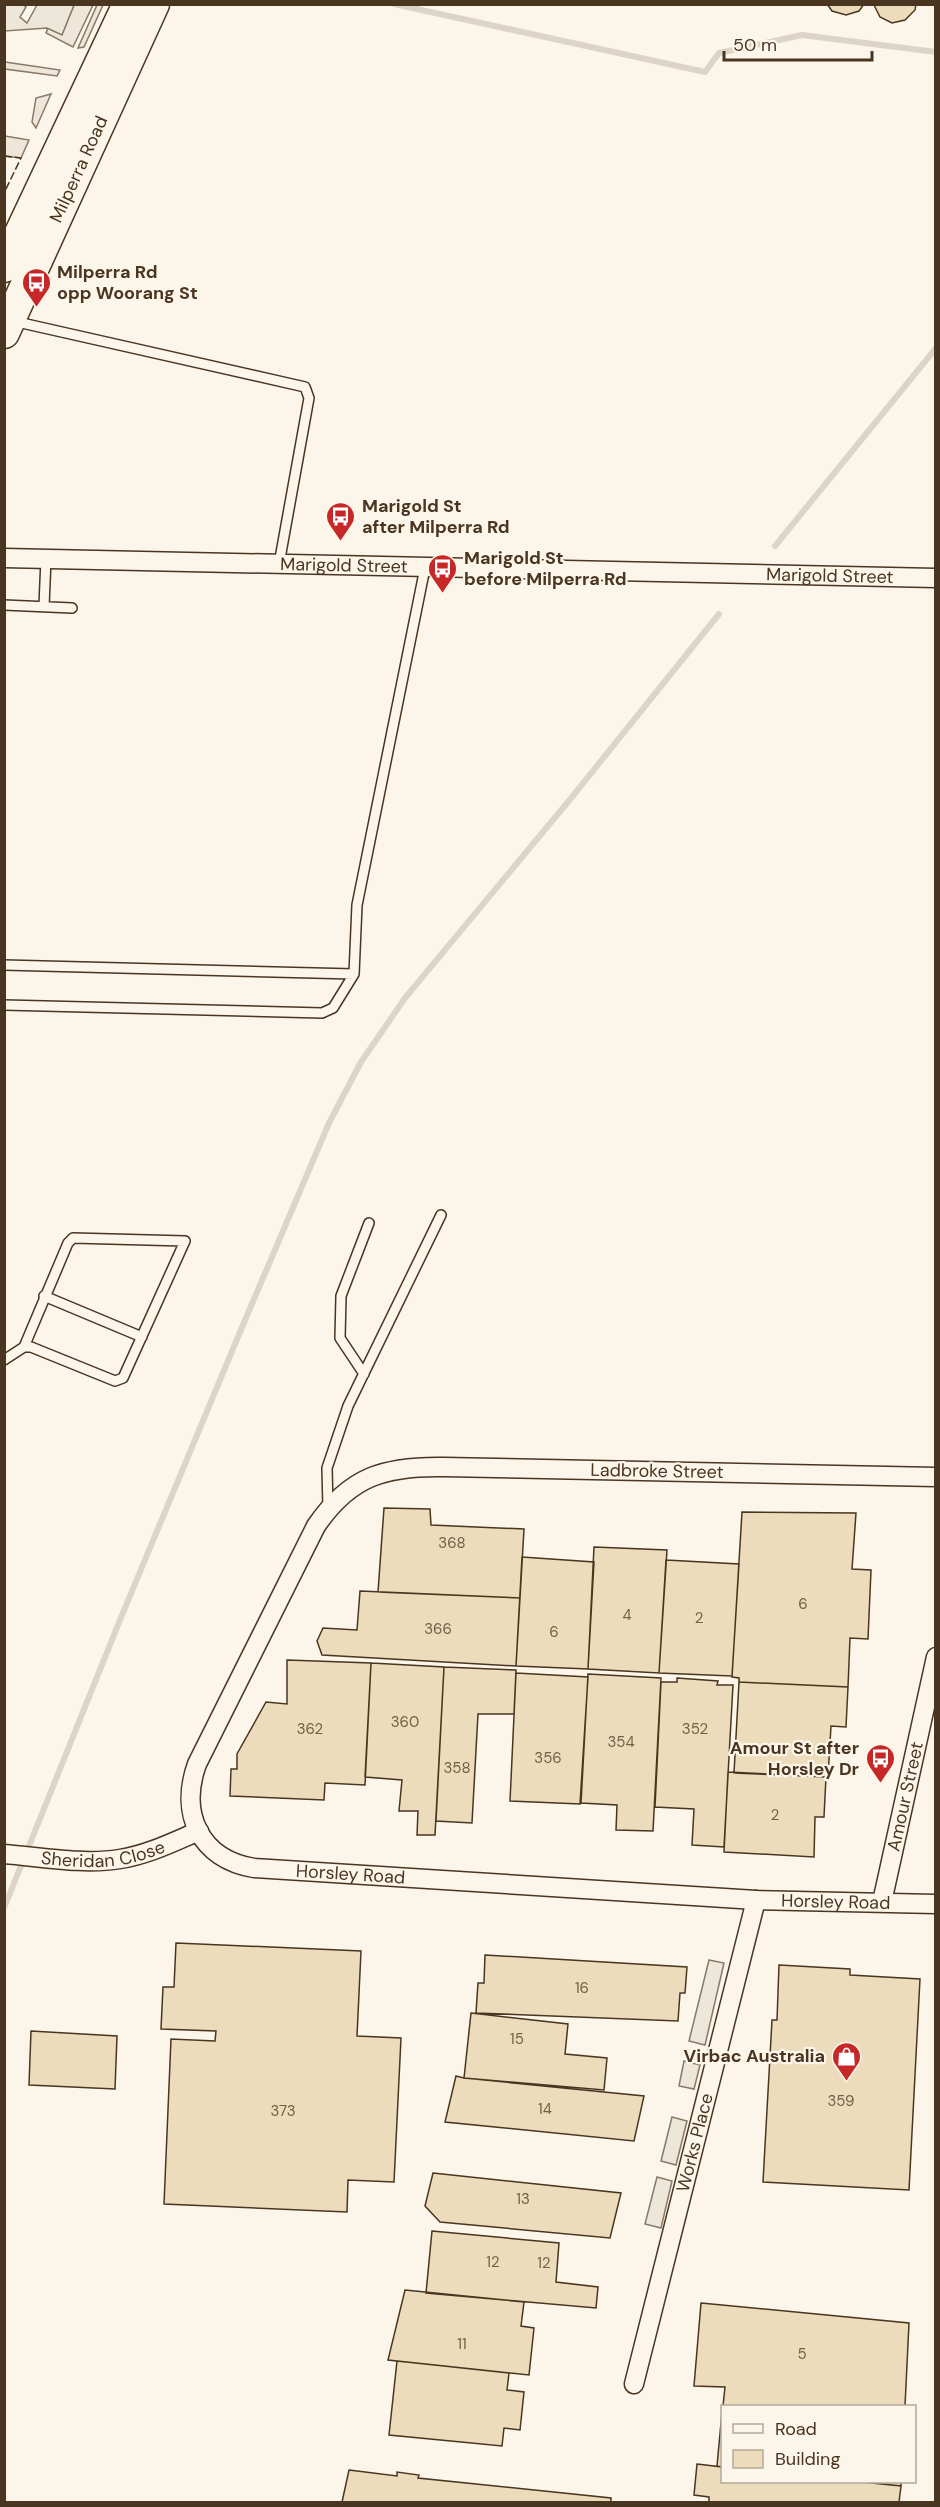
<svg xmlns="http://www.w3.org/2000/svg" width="940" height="2507" font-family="'DM Sans',sans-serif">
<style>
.green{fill:#ede6d9;stroke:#887966;stroke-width:1.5}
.parking{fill:#ede7d9;stroke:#887966;stroke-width:1.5}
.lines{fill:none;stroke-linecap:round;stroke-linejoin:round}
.stream{stroke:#dcd4c6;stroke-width:6}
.building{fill:#ecdcbc;stroke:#4a3520;stroke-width:1.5}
.service-casing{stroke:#4a3520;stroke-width:12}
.minor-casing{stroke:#4a3520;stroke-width:21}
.trunk-casing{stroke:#4a3520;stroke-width:33}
.service{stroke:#fbf6e9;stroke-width:9}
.minor{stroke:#fbf6e9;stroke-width:18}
.trunk{stroke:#fbf6e9;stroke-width:30}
.fence{stroke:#4a3520;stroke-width:1.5;stroke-dasharray:8 3;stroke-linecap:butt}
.labels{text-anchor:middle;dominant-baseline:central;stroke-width:4.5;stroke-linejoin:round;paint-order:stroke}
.number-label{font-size:15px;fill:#725f47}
.street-label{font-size:18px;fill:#4a3520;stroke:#fbf6e9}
.poi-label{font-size:18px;font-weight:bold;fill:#4a3520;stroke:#fbf6e9;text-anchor:start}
</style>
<rect width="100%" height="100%" fill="#fbf6e9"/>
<path class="green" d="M 74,5 L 93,5 L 73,47 L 46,33 L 48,28 L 62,34 Z
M 97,5 L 103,5 L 84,47 L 78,48 Z
M 5,62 L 60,70 L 57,76 L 5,69 Z
M 51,94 L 36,128 L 32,122 L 36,98 Z
M 5,136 L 29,140 L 21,158 L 5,156 Z"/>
<path class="parking" d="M 5,4 L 23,5 L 26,7 L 20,17 L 27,23 L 37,5 L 74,5 L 62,35 L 47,28 L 5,31 Z
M 709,1960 L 724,1963 L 705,2045 L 689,2041 Z
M 684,2061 L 700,2065 L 694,2089 L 679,2086 Z
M 672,2117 L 687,2121 L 676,2165 L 661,2161 Z
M 657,2177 L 672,2181 L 661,2228 L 645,2224 Z"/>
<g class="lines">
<path class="stream" d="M 394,4 L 705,72 L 719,53 L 802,35 L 936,52
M 775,546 L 936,348
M 4,1908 L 122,1615 L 240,1332 L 329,1123 L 361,1062 L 405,998 L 572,797 L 719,614"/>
</g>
<path class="building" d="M 827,4 L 864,4 L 859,11 L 846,15 L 832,11 Z
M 916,4 L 915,10 L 905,20 L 892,23 L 880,17 L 874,5 Z
M 384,1508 L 430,1509 L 431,1525 L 524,1529 L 520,1598 L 378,1592 Z
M 742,1512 L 856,1513 L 852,1569 L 871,1570 L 868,1639 L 850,1638 L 848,1687 L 739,1682 L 739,1678 L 732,1677 Z
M 594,1547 L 667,1550 L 659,1673 L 588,1669 Z
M 522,1557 L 594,1562 L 588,1669 L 516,1666 Z
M 666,1560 L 739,1564 L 732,1676 L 659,1673 Z
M 360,1591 L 520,1598 L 516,1666 L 322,1655 L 317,1641 L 323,1628 L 357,1630 Z
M 287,1660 L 371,1663 L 365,1785 L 325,1783 L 324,1800 L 230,1796 L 231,1769 L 237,1769 L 237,1754 L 266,1702 L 287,1704 Z
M 371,1663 L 444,1667 L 435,1835 L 417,1835 L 418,1811 L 399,1811 L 402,1780 L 365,1777 Z
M 444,1667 L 516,1670 L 514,1714 L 478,1714 L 472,1823 L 436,1821 Z
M 516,1673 L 588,1677 L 580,1804 L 510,1801 Z
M 588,1674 L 661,1678 L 653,1831 L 616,1830 L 617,1805 L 581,1803 Z
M 677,1678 L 718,1681 L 717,1685 L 733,1685 L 724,1847 L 692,1845 L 694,1809 L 655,1807 L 661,1682 L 677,1682 Z
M 739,1682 L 848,1687 L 846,1727 L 831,1726 L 828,1777 L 734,1773 Z
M 728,1772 L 826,1777 L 824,1817 L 815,1817 L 814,1857 L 724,1852 Z
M 176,1943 L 361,1951 L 357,2036 L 401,2038 L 394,2182 L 348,2180 L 347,2212 L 164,2204 L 171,2039 L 215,2041 L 216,2031 L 161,2029 L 163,1987 L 174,1987 Z
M 485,1955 L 687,1967 L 685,1993 L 680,1993 L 678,2021 L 476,2013 L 478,1983 L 484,1983 Z
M 779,1965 L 850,1969 L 850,1975 L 920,1979 L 909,2190 L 763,2182 L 772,2020 L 777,2020 Z
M 471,2013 L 568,2024 L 565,2054 L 607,2058 L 604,2090 L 464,2078 Z
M 31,2031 L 117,2036 L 115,2089 L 29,2085 Z
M 456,2076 L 464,2078 L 644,2096 L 634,2141 L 445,2122 Z
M 433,2173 L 621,2193 L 610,2238 L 440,2222 L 425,2206 Z
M 432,2231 L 559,2243 L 556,2282 L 598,2287 L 596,2308 L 426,2293 Z
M 405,2290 L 524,2302 L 521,2326 L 534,2328 L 529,2375 L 388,2360 Z
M 701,2303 L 909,2323 L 905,2406 L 723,2406 L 725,2387 L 694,2386 Z
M 397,2361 L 509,2373 L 507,2390 L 524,2392 L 520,2430 L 504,2428 L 502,2446 L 389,2435 Z
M 722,2412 L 722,2467 L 717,2466 Z
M 697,2464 L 722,2467 L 722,2482 L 862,2482 L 901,2486 L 899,2502 L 709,2502 L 709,2497 L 694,2495 Z
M 349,2470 L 397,2476 L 397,2472 L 419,2475 L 418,2478 L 611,2498 L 611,2502 L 342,2502 Z
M 862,2482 L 901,2482 L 901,2486 Z"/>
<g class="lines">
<defs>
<path id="service" d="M 13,321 L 305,387 L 309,398 L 279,564
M 4,605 L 72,608
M 44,606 L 46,559
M 4,965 L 354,974
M 4,1005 L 322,1013 L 333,1008 L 354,974 L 357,905 L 425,568
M 44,1296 L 142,1337
M 4,1360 L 24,1347 L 31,1347 L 115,1381 L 123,1378 L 185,1241 L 73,1238 L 68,1243 L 24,1347
M 364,1374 L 340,1338 L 341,1296 L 369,1223
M 328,1508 L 327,1468 L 348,1406 L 441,1215"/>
<g id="minor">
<path id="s1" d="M 4,558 L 936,578"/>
<path id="s2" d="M 936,1477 L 444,1467 C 385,1466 350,1476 316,1526 L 197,1764 C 179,1814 200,1859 254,1868 L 756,1900 L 936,1904"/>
<path id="s3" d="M 4,1854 C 42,1857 83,1865 120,1859 C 147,1855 173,1842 199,1831"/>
<path id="s4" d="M 882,1902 L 936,1657"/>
<path id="s5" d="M 634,2384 L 756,1900"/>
</g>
<g id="trunk">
<path d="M 4,267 L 128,4"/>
<path id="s6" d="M 4,333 L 154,4"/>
</g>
</defs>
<use href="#service" class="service-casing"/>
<use href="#minor" class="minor-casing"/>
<use href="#trunk" class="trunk-casing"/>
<use href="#service" class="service"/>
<use href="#minor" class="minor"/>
<use href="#trunk" class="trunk"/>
<path class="fence" d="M 4,156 L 21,158 L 4,193"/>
</g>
<defs>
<symbol id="bus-pin" viewBox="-11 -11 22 30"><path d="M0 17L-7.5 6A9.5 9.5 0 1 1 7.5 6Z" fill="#c62828" stroke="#fbf6e9"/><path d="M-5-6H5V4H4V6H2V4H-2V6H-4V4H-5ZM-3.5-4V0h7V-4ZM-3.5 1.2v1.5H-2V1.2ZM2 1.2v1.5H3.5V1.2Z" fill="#fff"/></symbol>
<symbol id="shop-pin" viewBox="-11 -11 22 30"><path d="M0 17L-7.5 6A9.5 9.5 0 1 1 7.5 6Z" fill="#c62828" stroke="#fbf6e9"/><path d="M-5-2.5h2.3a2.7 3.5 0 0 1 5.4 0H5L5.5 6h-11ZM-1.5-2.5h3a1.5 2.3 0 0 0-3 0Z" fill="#fff"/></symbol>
</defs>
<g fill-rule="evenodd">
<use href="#bus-pin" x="20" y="266" width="33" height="45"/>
<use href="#bus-pin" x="324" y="500" width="33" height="45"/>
<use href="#bus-pin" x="426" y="552" width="33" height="45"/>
<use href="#bus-pin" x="864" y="1742" width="33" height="45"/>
<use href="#shop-pin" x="830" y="2040" width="33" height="45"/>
</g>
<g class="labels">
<g class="number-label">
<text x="452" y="1543">368</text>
<text x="803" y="1604">6</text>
<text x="627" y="1615">4</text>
<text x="699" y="1618">2</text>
<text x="438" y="1629">366</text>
<text x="554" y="1632">6</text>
<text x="405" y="1722">360</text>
<text x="310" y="1729">362</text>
<text x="695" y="1729">352</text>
<text x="621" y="1742">354</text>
<text x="548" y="1758">356</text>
<text x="457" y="1768">358</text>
<text x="775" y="1815">2</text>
<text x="582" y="1988">16</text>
<text x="517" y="2039">15</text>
<text x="841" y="2101">359</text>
<text x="545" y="2109">14</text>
<text x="283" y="2111">373</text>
<text x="523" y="2199">13</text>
<text x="493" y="2262">12</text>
<text x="544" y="2263">12</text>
<text x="462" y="2344">11</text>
<text x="802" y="2354">5</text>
</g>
<g class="street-label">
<text stroke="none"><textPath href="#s6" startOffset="180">Milperra Road</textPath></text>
<text stroke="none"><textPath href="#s1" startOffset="340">Marigold Street</textPath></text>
<text stroke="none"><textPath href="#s1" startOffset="826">Marigold Street</textPath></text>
<text transform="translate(657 1471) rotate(1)">Ladbroke Street</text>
<text stroke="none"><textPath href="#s4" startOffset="108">Amour Street</textPath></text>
<text stroke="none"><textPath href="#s3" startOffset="100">Sheridan Close</textPath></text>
<text stroke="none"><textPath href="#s2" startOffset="1142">Horsley Road</textPath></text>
<text stroke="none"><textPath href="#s2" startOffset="1628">Horsley Road</textPath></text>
<text stroke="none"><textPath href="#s5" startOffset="249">Works Place</textPath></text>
</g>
<g class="poi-label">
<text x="57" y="272">Milperra Rd<tspan x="57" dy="21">opp Woorang St</tspan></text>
<text x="362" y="506">Marigold St<tspan x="362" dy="21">after Milperra Rd</tspan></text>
<text x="464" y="558">Marigold St<tspan x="464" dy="21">before Milperra Rd</tspan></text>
<text x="859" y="1748" text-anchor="end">Amour St after<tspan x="859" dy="21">Horsley Dr</tspan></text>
<text x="825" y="2056" text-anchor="end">Virbac Australia</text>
</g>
</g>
<rect width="940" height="2507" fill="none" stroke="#4a3520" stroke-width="12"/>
<rect x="721" y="2405" width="195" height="78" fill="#fbf6e9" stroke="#b4a999" stroke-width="1.5"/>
<rect x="733" y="2424" width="30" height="9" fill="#fbf6e9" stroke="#b4a999" stroke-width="1.5"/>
<text x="775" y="2435" font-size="18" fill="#4a3520">Road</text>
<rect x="733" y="2450" width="30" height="18" fill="#ecdcbc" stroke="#b4a999" stroke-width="1.5"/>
<text x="775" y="2465" font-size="18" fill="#4a3520">Building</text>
<path d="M724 51v9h148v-9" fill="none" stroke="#4a3520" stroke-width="3"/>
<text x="733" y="51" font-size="18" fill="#4a3520" stroke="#fbf6e9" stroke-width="4.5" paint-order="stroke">50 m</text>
</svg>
